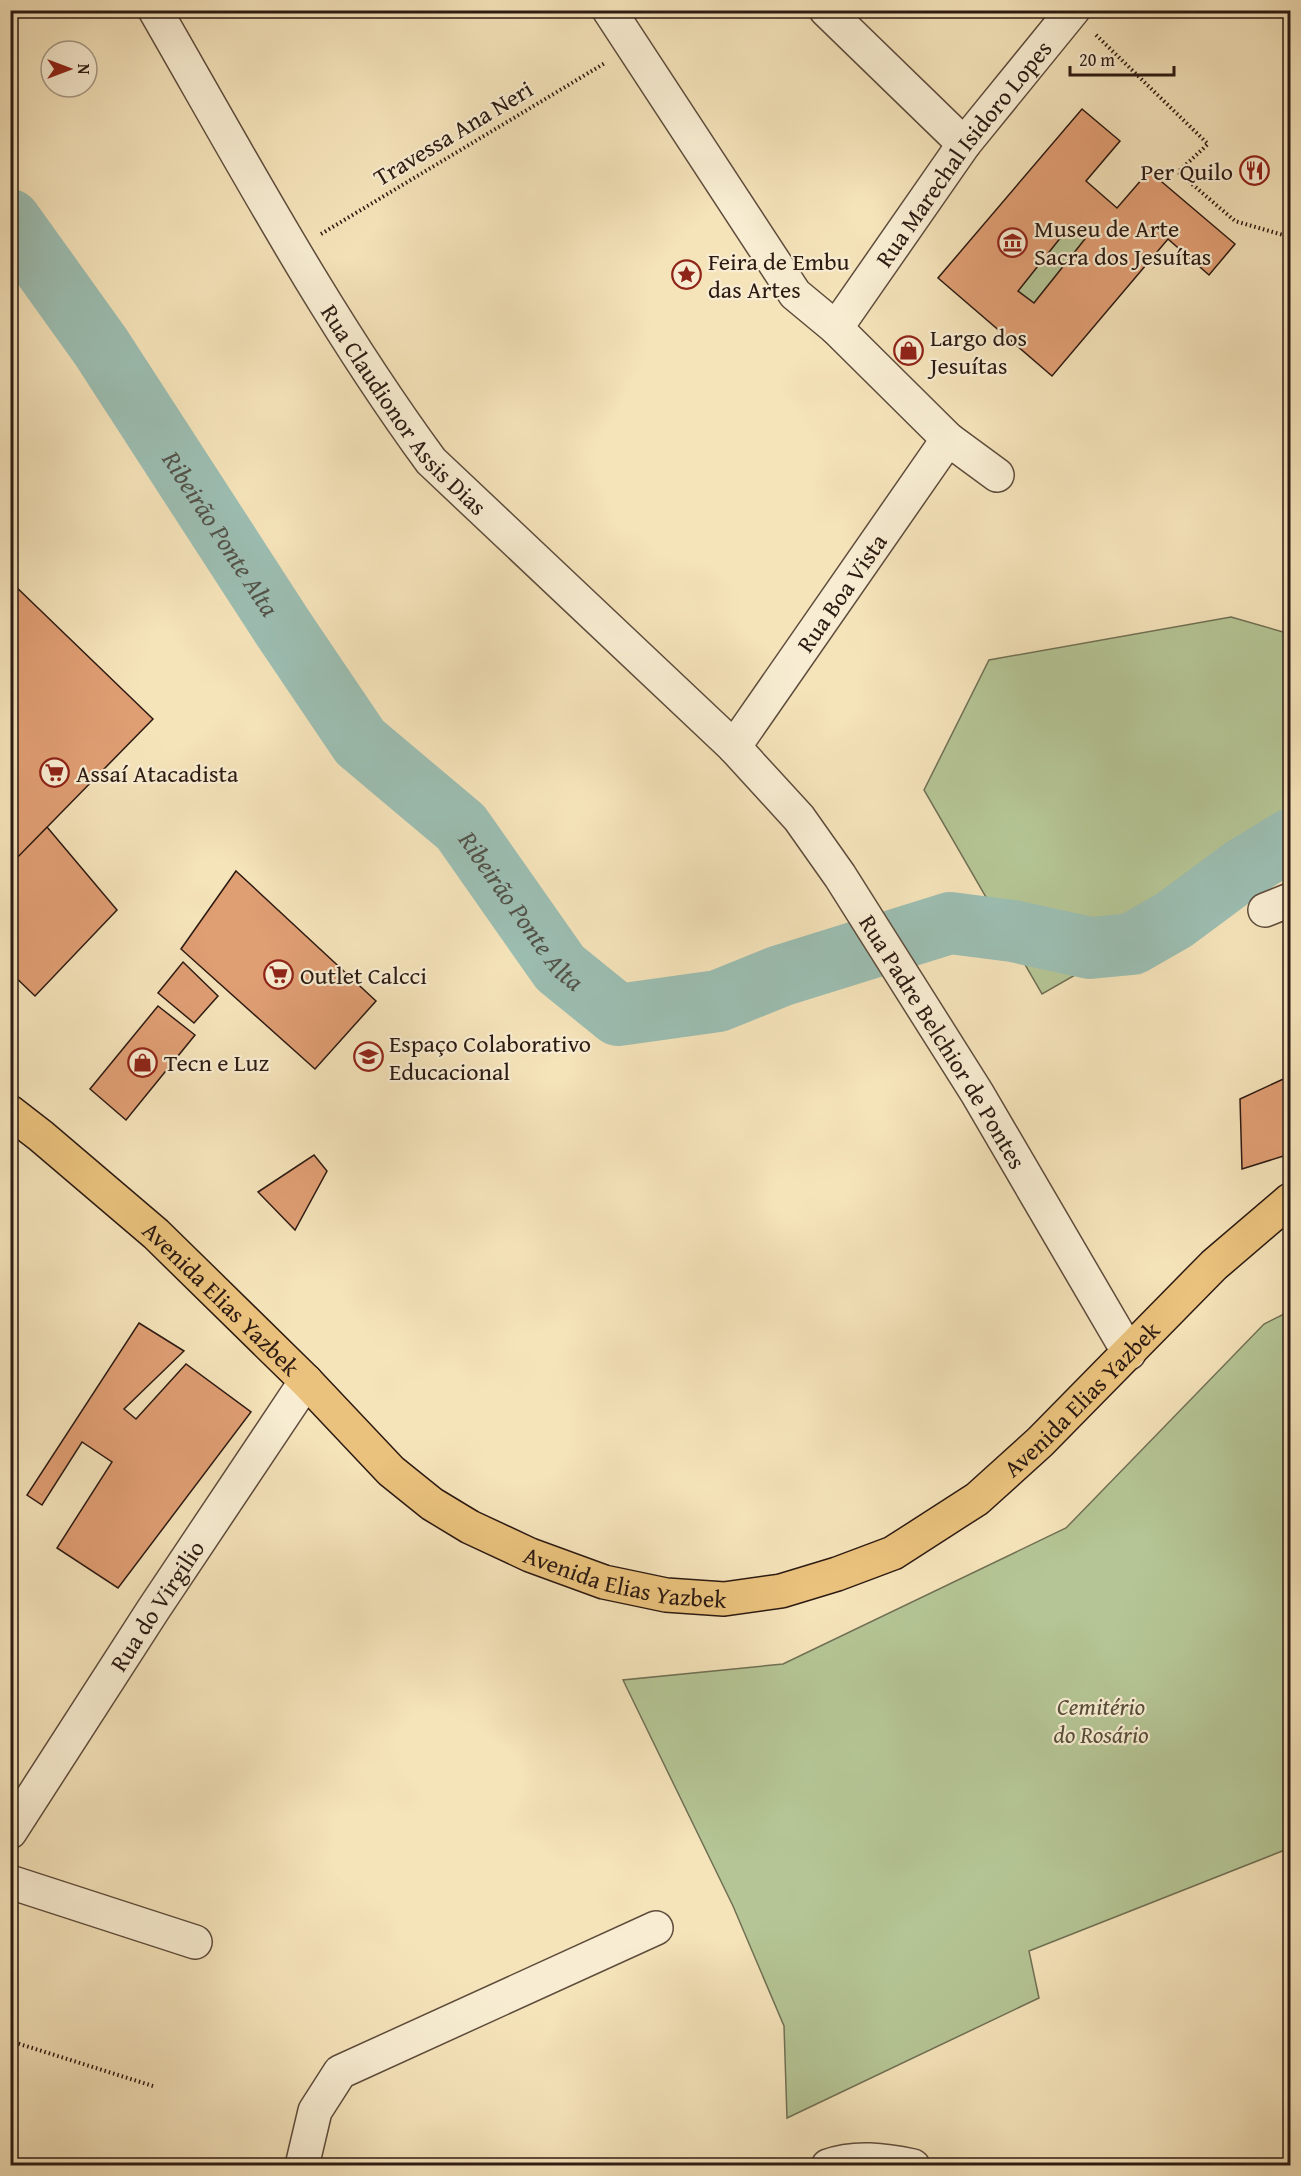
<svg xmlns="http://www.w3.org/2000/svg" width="1301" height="2176" font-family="'Gentium Book Plus',serif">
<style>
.green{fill:#b5c595;stroke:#707054;stroke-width:1.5}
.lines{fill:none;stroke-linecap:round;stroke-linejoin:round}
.river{stroke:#9cbeb2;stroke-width:62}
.building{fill:#e09e73;stroke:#2c1a12;stroke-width:1.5;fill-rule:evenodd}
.minor-casing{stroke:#5e4c3c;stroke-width:36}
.major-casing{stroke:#2c1a12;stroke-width:36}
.path{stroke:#2c1a12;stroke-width:4;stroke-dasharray:1.5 3;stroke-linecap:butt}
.minor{stroke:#f8edd2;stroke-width:33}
.major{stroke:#eac27d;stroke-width:33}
.labels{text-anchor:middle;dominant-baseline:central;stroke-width:4.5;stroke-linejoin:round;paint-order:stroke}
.street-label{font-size:24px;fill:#2c1a12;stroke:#f8edd2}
.poi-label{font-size:24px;fill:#2c1a12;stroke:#f8edd2;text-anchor:start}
.park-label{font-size:24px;font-style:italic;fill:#554d39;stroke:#f8edd2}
.water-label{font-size:26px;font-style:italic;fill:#53534a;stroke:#f8edd2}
</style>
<rect width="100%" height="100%" fill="#f5e3ba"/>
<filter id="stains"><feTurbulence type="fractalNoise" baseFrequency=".00333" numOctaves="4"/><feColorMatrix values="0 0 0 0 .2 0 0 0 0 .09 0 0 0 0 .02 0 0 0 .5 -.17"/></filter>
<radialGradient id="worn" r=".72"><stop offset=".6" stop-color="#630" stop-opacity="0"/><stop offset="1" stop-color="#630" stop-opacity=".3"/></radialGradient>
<path class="green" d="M 1069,227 L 1085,239 L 1034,303 L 1018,291 Z
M 1231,617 L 1290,634 L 1290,852 L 1042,994 L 924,790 L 989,660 Z
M 1290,1311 L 1290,1848 L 1029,1951 L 1039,1998 L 787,2118 L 784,2026 L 733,1906 L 623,1680 L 783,1664 L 1066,1528 L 1264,1324 Z"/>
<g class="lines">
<path class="river" id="s1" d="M 10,220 L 101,347 L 283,628 L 360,742 L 461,827 L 560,968 L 618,1015 L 718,1001 L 780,976 L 950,923 L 1013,931 L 1090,948 L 1132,944 L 1174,920 L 1244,868 L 1290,840"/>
</g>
<path class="building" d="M 1082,109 L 1120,141 L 1086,181 L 1117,208 L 1149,171 L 1235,244 L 1209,275 L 1168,239 L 1052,376 L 938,278 ZM 1069,227 L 1085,239 L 1034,303 L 1018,291 Z
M 10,581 L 153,719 L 10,865 Z
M 47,827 L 117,910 L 35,996 L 10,972 L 10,865 Z
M 236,871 L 376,1001 L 315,1069 L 181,949 Z
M 183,962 L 218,996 L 194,1023 L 158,993 Z
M 158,1006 L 195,1035 L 126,1120 L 90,1089 Z
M 1290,1076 L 1290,1154 L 1242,1169 L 1240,1099 Z
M 314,1155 L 327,1171 L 295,1230 L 258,1192 Z
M 139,1323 L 184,1351 L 124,1409 L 136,1419 L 186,1364 L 251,1412 L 118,1588 L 57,1548 L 112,1462 L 82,1442 L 42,1505 L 27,1495 Z"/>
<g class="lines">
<defs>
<g id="minor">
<path id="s2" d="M 155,10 C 243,163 327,319 431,461 L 734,747 L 799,818 L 840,876 L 977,1093 L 1129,1353"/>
<path d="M 609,10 L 795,294 L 836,328 L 948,439 L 997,475"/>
<path d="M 826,10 L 964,144"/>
<path id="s3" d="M 836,328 L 964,144 L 1073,10"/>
<path id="s4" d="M 734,747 L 948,439"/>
<path d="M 1265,910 L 1290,900"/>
<path id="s5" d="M 10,1832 L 153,1610 L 306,1381"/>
<path d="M 10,1882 L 195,1942"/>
<path d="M 302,2166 L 315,2111 L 340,2072 L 656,1928"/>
<path d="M 828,2166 C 855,2156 885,2160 913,2166"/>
</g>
<g id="major">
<path id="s6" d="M 10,1112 L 41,1136 L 156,1234 L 306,1381 L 391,1471 L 432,1504 L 470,1527 L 530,1555 L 604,1582 L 666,1595 L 724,1599 L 781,1591 L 837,1574 L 893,1553 L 977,1499 L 1040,1442 L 1214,1265 L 1290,1200"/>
</g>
</defs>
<use href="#minor" class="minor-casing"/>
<use href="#major" class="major-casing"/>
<path class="path" d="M 1096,35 L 1208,144 L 1178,172 L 1235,221 L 1290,237
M 321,234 L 605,63
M 10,2041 L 153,2086"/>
<use href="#minor" class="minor"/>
<use href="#major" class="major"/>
</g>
<defs>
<symbol id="restaurant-ring" viewBox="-11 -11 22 22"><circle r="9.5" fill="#f8edd2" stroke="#8f2418" stroke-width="1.5"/><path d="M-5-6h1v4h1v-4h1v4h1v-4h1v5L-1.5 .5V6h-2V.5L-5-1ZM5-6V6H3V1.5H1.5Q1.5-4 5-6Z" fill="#8f2418"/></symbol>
<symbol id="museum-ring" viewBox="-11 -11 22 22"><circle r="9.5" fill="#f8edd2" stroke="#8f2418" stroke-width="1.5"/><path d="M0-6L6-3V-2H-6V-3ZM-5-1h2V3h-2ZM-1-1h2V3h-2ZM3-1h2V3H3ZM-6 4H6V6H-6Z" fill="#8f2418"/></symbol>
<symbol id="sight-ring" viewBox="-11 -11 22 22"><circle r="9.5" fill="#f8edd2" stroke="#8f2418" stroke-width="1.5"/><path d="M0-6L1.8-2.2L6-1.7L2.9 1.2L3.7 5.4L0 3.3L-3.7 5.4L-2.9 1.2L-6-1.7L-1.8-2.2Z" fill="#8f2418"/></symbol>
<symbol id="shop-ring" viewBox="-11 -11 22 22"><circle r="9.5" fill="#f8edd2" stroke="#8f2418" stroke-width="1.5"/><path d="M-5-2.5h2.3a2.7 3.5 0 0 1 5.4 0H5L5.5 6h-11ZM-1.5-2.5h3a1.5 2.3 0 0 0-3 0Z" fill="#8f2418"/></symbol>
<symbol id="supermarket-ring" viewBox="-11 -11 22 22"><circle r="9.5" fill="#f8edd2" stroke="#8f2418" stroke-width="1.5"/><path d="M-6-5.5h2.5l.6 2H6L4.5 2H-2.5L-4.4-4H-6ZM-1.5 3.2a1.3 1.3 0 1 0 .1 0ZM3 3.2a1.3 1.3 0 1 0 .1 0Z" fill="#8f2418"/></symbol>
<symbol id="university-ring" viewBox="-11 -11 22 22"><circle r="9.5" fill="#f8edd2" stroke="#8f2418" stroke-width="1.5"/><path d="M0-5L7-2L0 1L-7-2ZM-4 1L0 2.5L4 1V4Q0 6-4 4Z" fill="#8f2418"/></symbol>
</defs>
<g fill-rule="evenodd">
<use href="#restaurant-ring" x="1238" y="154" width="33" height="33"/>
<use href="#museum-ring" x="996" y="226" width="33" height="33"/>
<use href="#sight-ring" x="670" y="258" width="33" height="33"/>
<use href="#shop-ring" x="892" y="334" width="33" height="33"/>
<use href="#supermarket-ring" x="38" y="756" width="33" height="33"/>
<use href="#supermarket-ring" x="262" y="958" width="33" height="33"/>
<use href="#university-ring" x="352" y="1040" width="33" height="33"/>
<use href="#shop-ring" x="126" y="1046" width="33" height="33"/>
</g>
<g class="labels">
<g class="street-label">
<text transform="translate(453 133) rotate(-31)">Travessa Ana Neri</text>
<text stroke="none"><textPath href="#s3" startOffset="216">Rua Marechal Isidoro Lopes</textPath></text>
<text stroke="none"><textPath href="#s2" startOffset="472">Rua Claudionor Assis Dias</textPath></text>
<text stroke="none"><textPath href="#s4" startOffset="188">Rua Boa Vista</textPath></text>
<text stroke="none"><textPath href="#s2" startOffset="1308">Rua Padre Belchior de Pontes</textPath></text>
<text stroke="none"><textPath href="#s6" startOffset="282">Avenida Elias Yazbek</textPath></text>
<text stroke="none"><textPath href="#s6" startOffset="1308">Avenida Elias Yazbek</textPath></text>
<text stroke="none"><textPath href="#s6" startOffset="786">Avenida Elias Yazbek</textPath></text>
<text stroke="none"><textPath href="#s5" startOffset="270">Rua do Virgilio</textPath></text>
</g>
<g class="poi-label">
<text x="1233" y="171" text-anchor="end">Per Quilo</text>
<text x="1034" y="228">Museu de Arte<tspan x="1034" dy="28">Sacra dos Jesuítas</tspan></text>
<text x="708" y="261">Feira de Embu<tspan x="708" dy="28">das Artes</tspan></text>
<text x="930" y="337">Largo dos<tspan x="930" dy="28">Jesuítas</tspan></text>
<text x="76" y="773">Assaí Atacadista</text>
<text x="300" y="975">Outlet Calcci</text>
<text x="389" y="1043">Espaço Colaborativo<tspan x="389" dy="28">Educacional</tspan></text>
<text x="164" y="1062">Tecn e Luz</text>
</g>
<g class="park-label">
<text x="1101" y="1706">Cemitério<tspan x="1101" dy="28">do Rosário</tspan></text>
</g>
<g class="water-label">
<text stroke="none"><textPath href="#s1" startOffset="378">Ribeirão Ponte Alta</textPath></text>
<text stroke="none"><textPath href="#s1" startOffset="864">Ribeirão Ponte Alta</textPath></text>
</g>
</g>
<rect width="1301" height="2176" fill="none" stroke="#f5e3ba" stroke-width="36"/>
<rect x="12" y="12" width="1277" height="2152" fill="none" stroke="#2c1a12" stroke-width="3"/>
<rect x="18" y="18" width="1265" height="2140" fill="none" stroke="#2c1a12" stroke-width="1.5"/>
<g transform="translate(69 69) rotate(90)"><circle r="28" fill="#f8edd2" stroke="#a69985" stroke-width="1.5"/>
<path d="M0-4.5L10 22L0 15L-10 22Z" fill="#8f2418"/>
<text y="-9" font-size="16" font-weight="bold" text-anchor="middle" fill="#2c1a12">N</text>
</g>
<path d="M1070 66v9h104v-9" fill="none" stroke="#2c1a12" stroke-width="3"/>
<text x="1079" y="66" font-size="18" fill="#2c1a12" stroke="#f8edd2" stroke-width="4.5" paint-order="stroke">20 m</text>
<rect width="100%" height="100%" filter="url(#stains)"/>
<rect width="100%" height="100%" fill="url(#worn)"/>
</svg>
